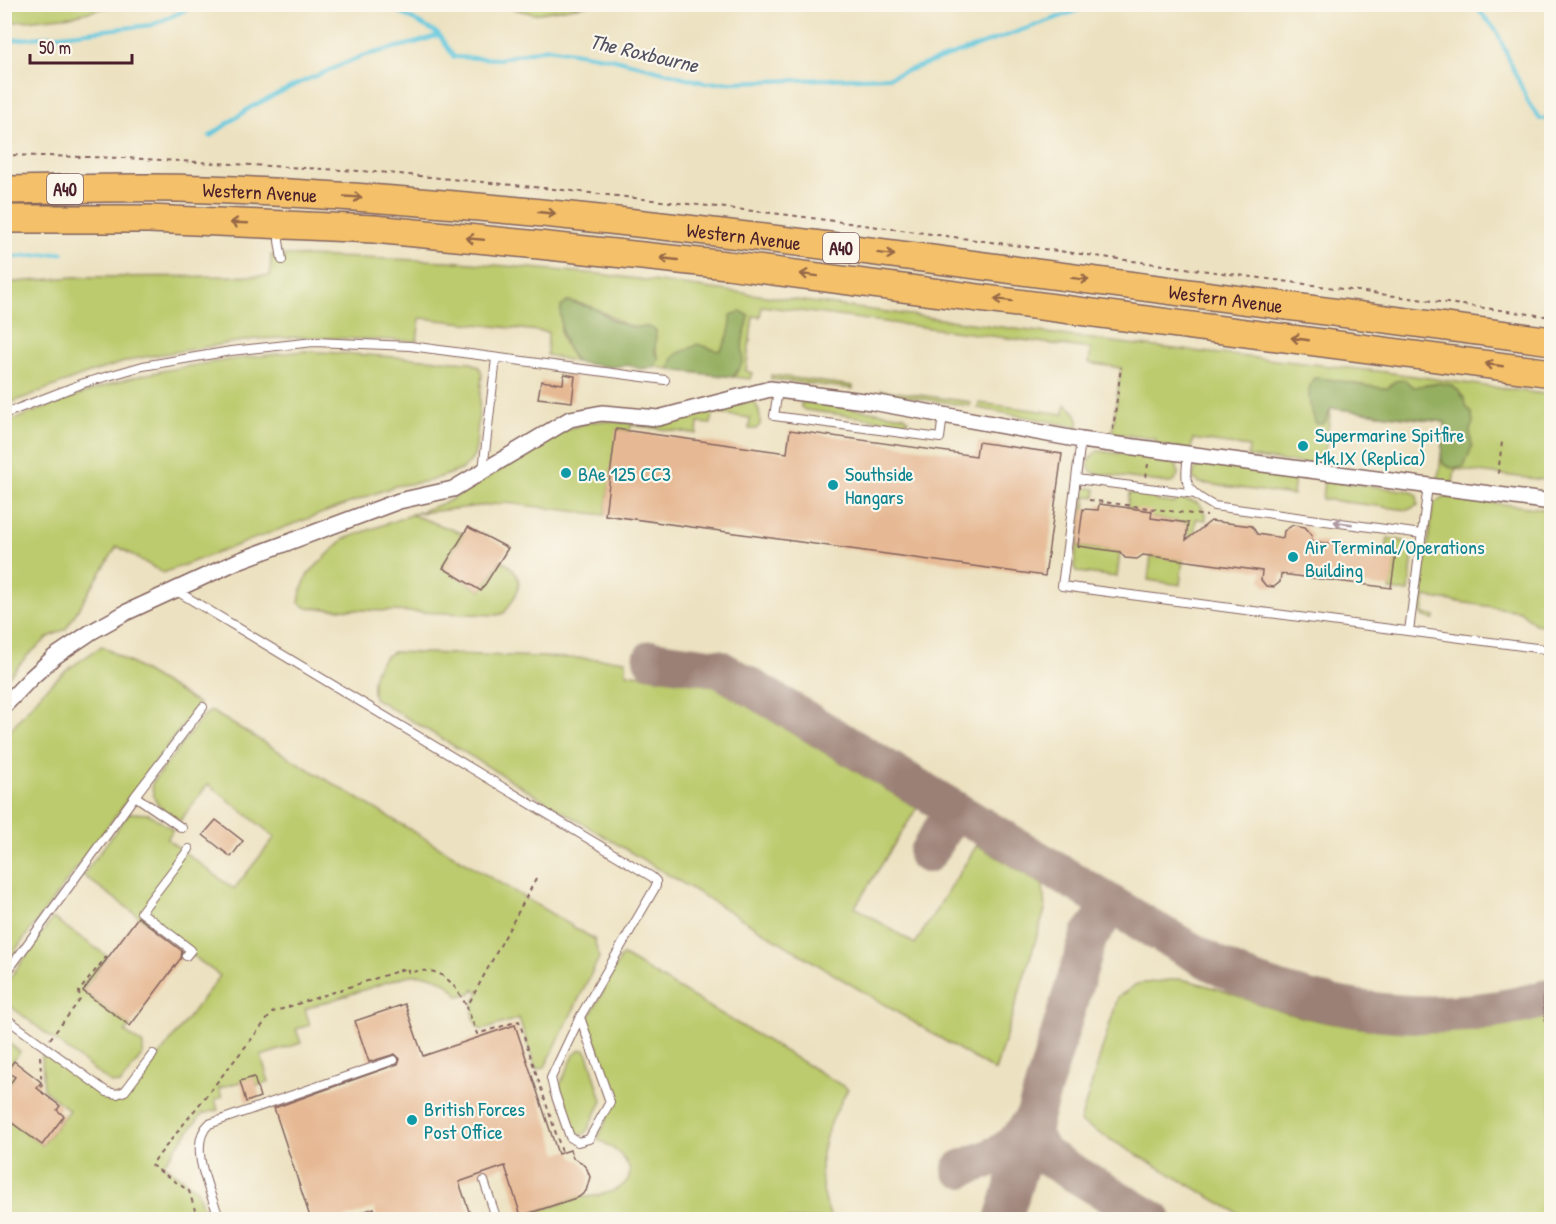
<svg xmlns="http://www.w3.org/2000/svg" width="1556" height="1224" font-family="'Patrick Hand',sans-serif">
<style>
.green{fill:#bccb6d;stroke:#83754c;stroke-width:1.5}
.forest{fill:#95af60;stroke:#706746;stroke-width:1.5}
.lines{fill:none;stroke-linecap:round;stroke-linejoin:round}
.stream{stroke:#61c7de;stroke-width:4}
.taxiway{stroke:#9b8076;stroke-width:38}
.building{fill:#e6b994}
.lane-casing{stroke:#83635f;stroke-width:10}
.street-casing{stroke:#83635f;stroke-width:18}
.highway-casing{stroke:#83635f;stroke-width:30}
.path{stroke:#83635f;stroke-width:2;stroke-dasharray:4.5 4.5;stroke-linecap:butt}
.lane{stroke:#fff;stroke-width:8}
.street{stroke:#fff;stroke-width:15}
.highway{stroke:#f4c16a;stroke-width:27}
.oneway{stroke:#966847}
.oneway2{stroke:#ae9aa0}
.culture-dot{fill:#0f9aa8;stroke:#fbf7ec;stroke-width:2}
.labels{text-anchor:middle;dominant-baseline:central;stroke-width:4.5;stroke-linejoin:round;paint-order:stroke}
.shield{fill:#fbf7ec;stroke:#7f6065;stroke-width:1.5}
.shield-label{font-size:18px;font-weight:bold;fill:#4a1f2b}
.street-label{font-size:20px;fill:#4a1f2b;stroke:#fbf7ec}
.culture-label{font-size:20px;fill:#0d838f;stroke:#fbf7ec;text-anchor:start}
.water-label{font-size:21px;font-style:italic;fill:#515161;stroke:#fbf7ec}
</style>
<rect width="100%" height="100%" fill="#fbf7ec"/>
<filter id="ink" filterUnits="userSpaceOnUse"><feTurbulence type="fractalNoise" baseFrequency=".0167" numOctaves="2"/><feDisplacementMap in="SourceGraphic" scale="12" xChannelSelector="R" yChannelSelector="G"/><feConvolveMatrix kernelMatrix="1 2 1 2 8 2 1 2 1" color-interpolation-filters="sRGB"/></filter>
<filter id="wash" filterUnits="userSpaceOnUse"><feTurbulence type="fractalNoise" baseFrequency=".008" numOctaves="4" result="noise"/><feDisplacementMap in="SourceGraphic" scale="24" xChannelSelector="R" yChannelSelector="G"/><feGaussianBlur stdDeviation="1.35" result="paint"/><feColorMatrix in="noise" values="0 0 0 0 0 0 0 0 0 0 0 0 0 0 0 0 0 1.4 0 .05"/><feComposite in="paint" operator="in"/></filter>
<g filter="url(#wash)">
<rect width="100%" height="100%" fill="#ece1c0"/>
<path class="green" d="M 4,5 L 5,4 L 117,5 L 72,16 L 5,23 Z
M 498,5 L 498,4 L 588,5 L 534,14 Z
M 271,255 L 448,261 L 599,274 L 1129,344 L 1385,372 L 1551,395 L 1552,481 L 1455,469 L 1453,483 L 1438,481 L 1445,422 L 1331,408 L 1323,466 L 1248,457 L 1249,447 L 1193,439 L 1191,450 L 1156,445 L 1156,439 L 1112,433 L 1121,368 L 1089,363 L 1091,349 L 762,306 L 760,317 L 753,316 L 746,371 L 752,373 L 750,379 L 654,367 L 659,359 L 648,327 C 624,330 616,317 596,309 C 588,305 577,303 568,301 C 557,328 557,338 576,362 L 547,355 L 548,332 L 420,318 L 417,341 L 302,337 L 255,339 L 138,358 L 86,374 L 5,405 L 5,283 L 74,277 L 270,276 Z
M 305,351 L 470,362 L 479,367 L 482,373 L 476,447 L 474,456 L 469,463 L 461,470 L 429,481 L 395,486 L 163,573 L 117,546 L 66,629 L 49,637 L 28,655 L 5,681 L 5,423 C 50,406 95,387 143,375 C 196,363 251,357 305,351 Z
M 771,375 L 853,386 L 853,389 L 771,379 Z
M 881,390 L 971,402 L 970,406 L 880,393 Z
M 750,401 L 753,401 C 760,408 760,415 760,425 L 756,429 L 749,429 L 750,418 L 713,413 L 711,424 L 698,423 L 697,434 L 631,425 L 630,431 L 617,429 L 605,515 L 506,503 L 410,514 L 464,534 L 443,568 L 481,591 L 501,560 C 528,576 520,592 504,613 L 497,615 L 307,608 L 299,603 L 301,591 L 308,574 L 344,539 L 447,502 L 567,429 L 590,422 L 604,421 L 658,426 Z
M 804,402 L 905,416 L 908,420 L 904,423 L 805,410 L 801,407 L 801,403 Z
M 979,403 L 1064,414 L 1065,404 C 1074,411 1080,415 1078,427 L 978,408 Z
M 1098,451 L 1171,460 L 1177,466 L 1178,475 L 1174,482 L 1169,483 L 1093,473 C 1084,464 1089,457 1098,451 Z
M 1201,464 L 1295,477 L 1293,495 L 1200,483 L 1193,478 C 1193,471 1195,468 1201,464 Z
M 1324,480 L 1410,491 L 1417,495 L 1418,505 L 1408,510 L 1322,499 Z
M 1085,487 L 1096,489 L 1095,497 L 1087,496 L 1078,546 L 1120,552 L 1117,577 L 1078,572 L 1074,567 Z
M 1129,493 L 1151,495 L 1156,501 L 1174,503 L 1180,499 C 1195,501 1204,502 1206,520 L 1196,519 L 1194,536 L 1187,535 L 1188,523 L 1151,518 L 1127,508 Z
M 1446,497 L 1551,510 L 1551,626 L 1535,624 L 1520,611 L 1425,597 L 1423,614 L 1435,616 L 1434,620 L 1422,616 L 1419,608 L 1433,506 L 1435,502 Z
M 1388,538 C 1399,540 1408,540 1413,551 L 1409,592 L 1390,590 L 1396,553 L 1386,551 Z
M 1151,556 L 1183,560 L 1180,585 L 1148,580 Z
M 102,646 L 199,704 L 5,964 L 5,736 L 44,690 L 68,669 Z
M 393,652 L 626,660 L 626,673 L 714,686 L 917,808 L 855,907 L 915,944 L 977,845 L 1043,885 L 1045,910 L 995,1071 L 374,698 C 370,679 375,661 393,652 Z
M 211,711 L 594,939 L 599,958 L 545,1067 L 536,1070 L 519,1018 L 483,1030 L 478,1028 C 471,1013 471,1006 479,992 L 474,989 L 471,993 L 459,996 C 446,978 428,972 406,976 L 305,1009 L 310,1025 L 296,1029 L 301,1043 L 261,1056 L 269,1082 L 256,1086 L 254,1078 L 219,1088 L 222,1097 L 215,1100 L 218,1110 L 202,1114 L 163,1164 L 197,1190 L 207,1219 L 5,1219 L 4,1117 L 42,1145 L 69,1110 L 44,1090 L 42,1056 L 46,1051 L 107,1096 L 123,1097 L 131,1093 L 220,976 L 83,875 L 129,813 L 149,814 L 173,830 L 167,839 L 234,889 L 275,837 L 208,784 L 180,821 C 163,809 152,806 152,783 L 203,716 Z
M 53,918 L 107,956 L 83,991 L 130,1026 L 125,1032 L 143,1045 L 143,1054 L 120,1084 L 111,1083 L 5,1002 L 5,985 Z
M 622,955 L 848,1089 C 821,1138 812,1165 831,1219 L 512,1220 L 579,1197 C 598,1198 646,1187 624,1159 C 618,1150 607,1145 598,1139 L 616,1098 L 588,1020 Z
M 1179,979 C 1221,986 1259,1007 1301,1017 C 1386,1038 1467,1035 1551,1015 L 1551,1219 L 1248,1219 L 1080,1122 L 1118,997 L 1137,984 Z
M 5,1040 L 20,1052 L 6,1071 L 15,1077 L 5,1091 Z
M 580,1050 L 585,1050 L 588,1054 L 602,1101 L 586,1133 L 582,1135 L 575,1133 L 559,1087 L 574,1055 Z"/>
<path class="forest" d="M 568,301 L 596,309 L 614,321 L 631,327 L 648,327 L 656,330 L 655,351 L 659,359 L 654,367 L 641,369 L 629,365 L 610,367 L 576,362 C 563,344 559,328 561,307 Z
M 740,312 L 749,315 C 748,323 746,328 744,335 C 738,356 751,355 733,377 L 670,370 C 672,348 683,355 697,344 L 719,351 C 727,344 732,326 731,315 Z
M 1314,378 C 1339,378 1363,388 1388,388 L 1395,381 L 1405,380 L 1413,387 L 1439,383 L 1451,385 L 1459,391 L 1464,398 L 1465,406 L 1472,414 L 1473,423 L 1470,430 L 1472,447 L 1464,467 L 1451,468 L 1443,464 L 1441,457 L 1445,422 L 1331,408 L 1324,424 L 1316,424 C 1311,410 1304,390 1314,378 Z"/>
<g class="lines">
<path class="stream" d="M 384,4 L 439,34
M 1473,4 L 1496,30 L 1529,104 L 1540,119 L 1552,118
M 4,41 L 152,25 L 199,4
M 210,136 L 251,107 L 297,84 L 362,56 L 418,42 L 439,35 L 454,57 L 499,59 L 548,48 L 615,59 L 705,83 L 889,77 L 1096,4
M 4,258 L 63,253"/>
<path class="taxiway" d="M 652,659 L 718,668 C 818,726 917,787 1017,847 C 1063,875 1109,903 1156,931 C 1187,948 1218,968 1251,981 C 1346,1016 1453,1027 1552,997
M 927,854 L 954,810
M 1035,1115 C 1029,1132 1035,1142 1045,1156 L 1153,1220
M 961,1169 C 995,1156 1011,1154 1031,1121
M 1003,1220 L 1089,936 L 1112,905"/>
</g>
<g id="blocks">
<path class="building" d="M 564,374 L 575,376 L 572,402 L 538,398 L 541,381 L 563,384 Z
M 616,429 L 787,453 L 790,430 L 976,456 L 978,442 L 1062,454 L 1045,576 L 605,515 Z
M 1099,504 L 1152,511 L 1151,518 L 1188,523 L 1186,540 L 1211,521 L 1252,526 L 1257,534 L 1283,538 L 1284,531 L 1293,525 L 1305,527 L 1312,535 L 1311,541 L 1396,553 L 1391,588 L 1281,574 L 1280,582 L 1274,587 L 1266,586 L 1261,580 L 1262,571 L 1143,555 L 1137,559 L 1125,558 L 1120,552 L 1078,546 L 1083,509 L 1098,510 Z
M 468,527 L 508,548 L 481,591 L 443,568 Z
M 216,820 L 243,841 L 231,857 L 203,835 Z
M 138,917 L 182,951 L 181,958 L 130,1026 L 83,991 Z
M 405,1004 L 423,1056 L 515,1025 L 558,1154 L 570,1150 L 573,1158 L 581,1162 L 587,1169 L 590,1177 L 586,1191 L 579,1197 L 521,1216 L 505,1166 L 459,1182 L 472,1220 L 378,1220 L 374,1208 L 340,1220 L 311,1220 L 274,1108 L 398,1064 L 400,1059 L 395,1054 L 369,1062 L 355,1021 Z
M 14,1061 L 41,1082 L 37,1088 L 60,1106 L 57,1110 L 64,1116 L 42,1145 L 4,1117 L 4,1091 L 15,1077 L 6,1071 Z
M 254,1077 L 260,1097 L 246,1102 L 240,1081 Z"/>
</g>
</g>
<g filter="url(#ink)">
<use href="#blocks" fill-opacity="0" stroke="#83635f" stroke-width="1.5"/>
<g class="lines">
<defs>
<path id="lane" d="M 280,229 L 279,241 L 282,260
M 778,390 L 774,416 L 940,438 L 943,415
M 4,414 L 84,383 L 143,366 L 231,351 L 314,342 L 410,346 L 665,380
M 1081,440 L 1062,586 L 1552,650
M 1188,454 C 1184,486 1185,490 1214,506 L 1422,534
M 483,470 L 496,358
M 1076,479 L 1196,494
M 175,590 L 652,877 L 656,881 L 656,886 L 580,1017 L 610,1102 L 589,1139 L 578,1142 L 570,1137 L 554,1091 L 551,1078 L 580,1017
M 1409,631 L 1428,486
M 135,796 L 182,828
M 186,956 L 191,950 L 141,912 L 189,849
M 4,976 L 135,796 L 203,707
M 1547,998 L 1552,1042
M 4,1017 L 107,1092 L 117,1094 L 125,1091 L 153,1054
M 484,1181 L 497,1220
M 220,1220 C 212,1195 186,1145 209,1124 L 394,1060"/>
<path id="street" d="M 4,706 L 32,677 L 54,657 L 91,632 L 127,612 L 238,561 L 399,501 L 453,489 L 570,419 L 602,413 L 658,418 L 770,389 L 872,402 L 1081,440 L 1552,502"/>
<g id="highway">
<path id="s1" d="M 4,190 C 72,189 140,186 208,189 C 445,198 681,227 916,257 C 1128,285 1340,313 1552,341"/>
<path d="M 4,219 L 149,219 L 374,229 L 539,245 L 727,265 L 1552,373"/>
</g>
</defs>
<use href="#lane" class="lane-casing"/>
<use href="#street" class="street-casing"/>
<use href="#highway" class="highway-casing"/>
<path class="path" d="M 4,155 L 126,158 L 378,172 L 544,188 L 789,215 L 1552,317
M 1113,430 L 1121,367
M 1498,474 L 1502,442
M 1146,477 L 1148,464
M 1089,500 L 1207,516
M 536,879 L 467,1007 L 477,1034 L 519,1021 L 562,1152
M 50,1039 L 80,1000 L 79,991 L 107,956
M 40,1056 L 42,1092 L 47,1097
M 198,1220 L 189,1191 L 151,1165 L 273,1012 L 407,968 L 409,973 C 440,964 454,982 467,1007"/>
<use href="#lane" class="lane"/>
<use href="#street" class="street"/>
<use href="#highway" class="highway"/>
</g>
<defs><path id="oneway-shaft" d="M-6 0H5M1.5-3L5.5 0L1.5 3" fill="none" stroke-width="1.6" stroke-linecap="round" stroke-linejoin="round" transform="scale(1.5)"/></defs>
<g class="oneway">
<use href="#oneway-shaft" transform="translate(353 197) rotate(3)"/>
<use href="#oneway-shaft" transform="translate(547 213) rotate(6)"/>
<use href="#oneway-shaft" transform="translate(239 223) rotate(-178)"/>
<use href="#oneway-shaft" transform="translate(475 239) rotate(-175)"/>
<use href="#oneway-shaft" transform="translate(886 254) rotate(7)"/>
<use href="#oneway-shaft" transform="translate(669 259) rotate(-174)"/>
<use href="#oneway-shaft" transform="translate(809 275) rotate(-173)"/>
<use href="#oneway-shaft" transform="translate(1080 279) rotate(7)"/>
<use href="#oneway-shaft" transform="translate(1003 300) rotate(-173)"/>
<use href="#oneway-shaft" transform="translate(1300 339) rotate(-172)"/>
<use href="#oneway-shaft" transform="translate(1494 365) rotate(-172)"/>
</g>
<use class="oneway2" href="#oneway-shaft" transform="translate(1343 523) rotate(-172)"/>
</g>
<g class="culture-dot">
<circle cx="1303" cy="446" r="6"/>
<circle cx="566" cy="473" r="6"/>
<circle cx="833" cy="485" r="6"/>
<circle cx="1293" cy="557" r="6"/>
<circle cx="412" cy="1120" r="6"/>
</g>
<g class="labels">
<g class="shield">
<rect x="47" y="174" width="36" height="30" rx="4.5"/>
<rect x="823" y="233" width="36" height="30" rx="4.5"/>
</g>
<g class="shield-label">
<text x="65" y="189">A40</text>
<text x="841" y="248">A40</text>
</g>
<g class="street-label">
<text stroke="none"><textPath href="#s1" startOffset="256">Western Avenue</textPath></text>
<text stroke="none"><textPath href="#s1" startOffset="742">Western Avenue</textPath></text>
<text stroke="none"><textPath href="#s1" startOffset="1228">Western Avenue</textPath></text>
</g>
<g class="culture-label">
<text x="1315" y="434">Supermarine Spitfire<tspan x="1315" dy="23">Mk.IX (Replica)</tspan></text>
<text x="578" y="473">BAe 125 CC3</text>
<text x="845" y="473">Southside<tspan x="845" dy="23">Hangars</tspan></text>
<text x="1305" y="546">Air Terminal/Operations<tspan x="1305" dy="23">Building</tspan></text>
<text x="424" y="1108">British Forces<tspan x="424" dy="23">Post Office</tspan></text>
</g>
<g class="water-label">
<text transform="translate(644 53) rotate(13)">The Roxbourne</text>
</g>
</g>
<rect width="1556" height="1224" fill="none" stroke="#fbf7ec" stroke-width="24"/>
<path d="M30 54v9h102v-9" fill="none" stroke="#4a1f2b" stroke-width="3"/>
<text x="39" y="54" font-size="18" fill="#4a1f2b" stroke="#fbf7ec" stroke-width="4.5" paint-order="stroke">50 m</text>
</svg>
